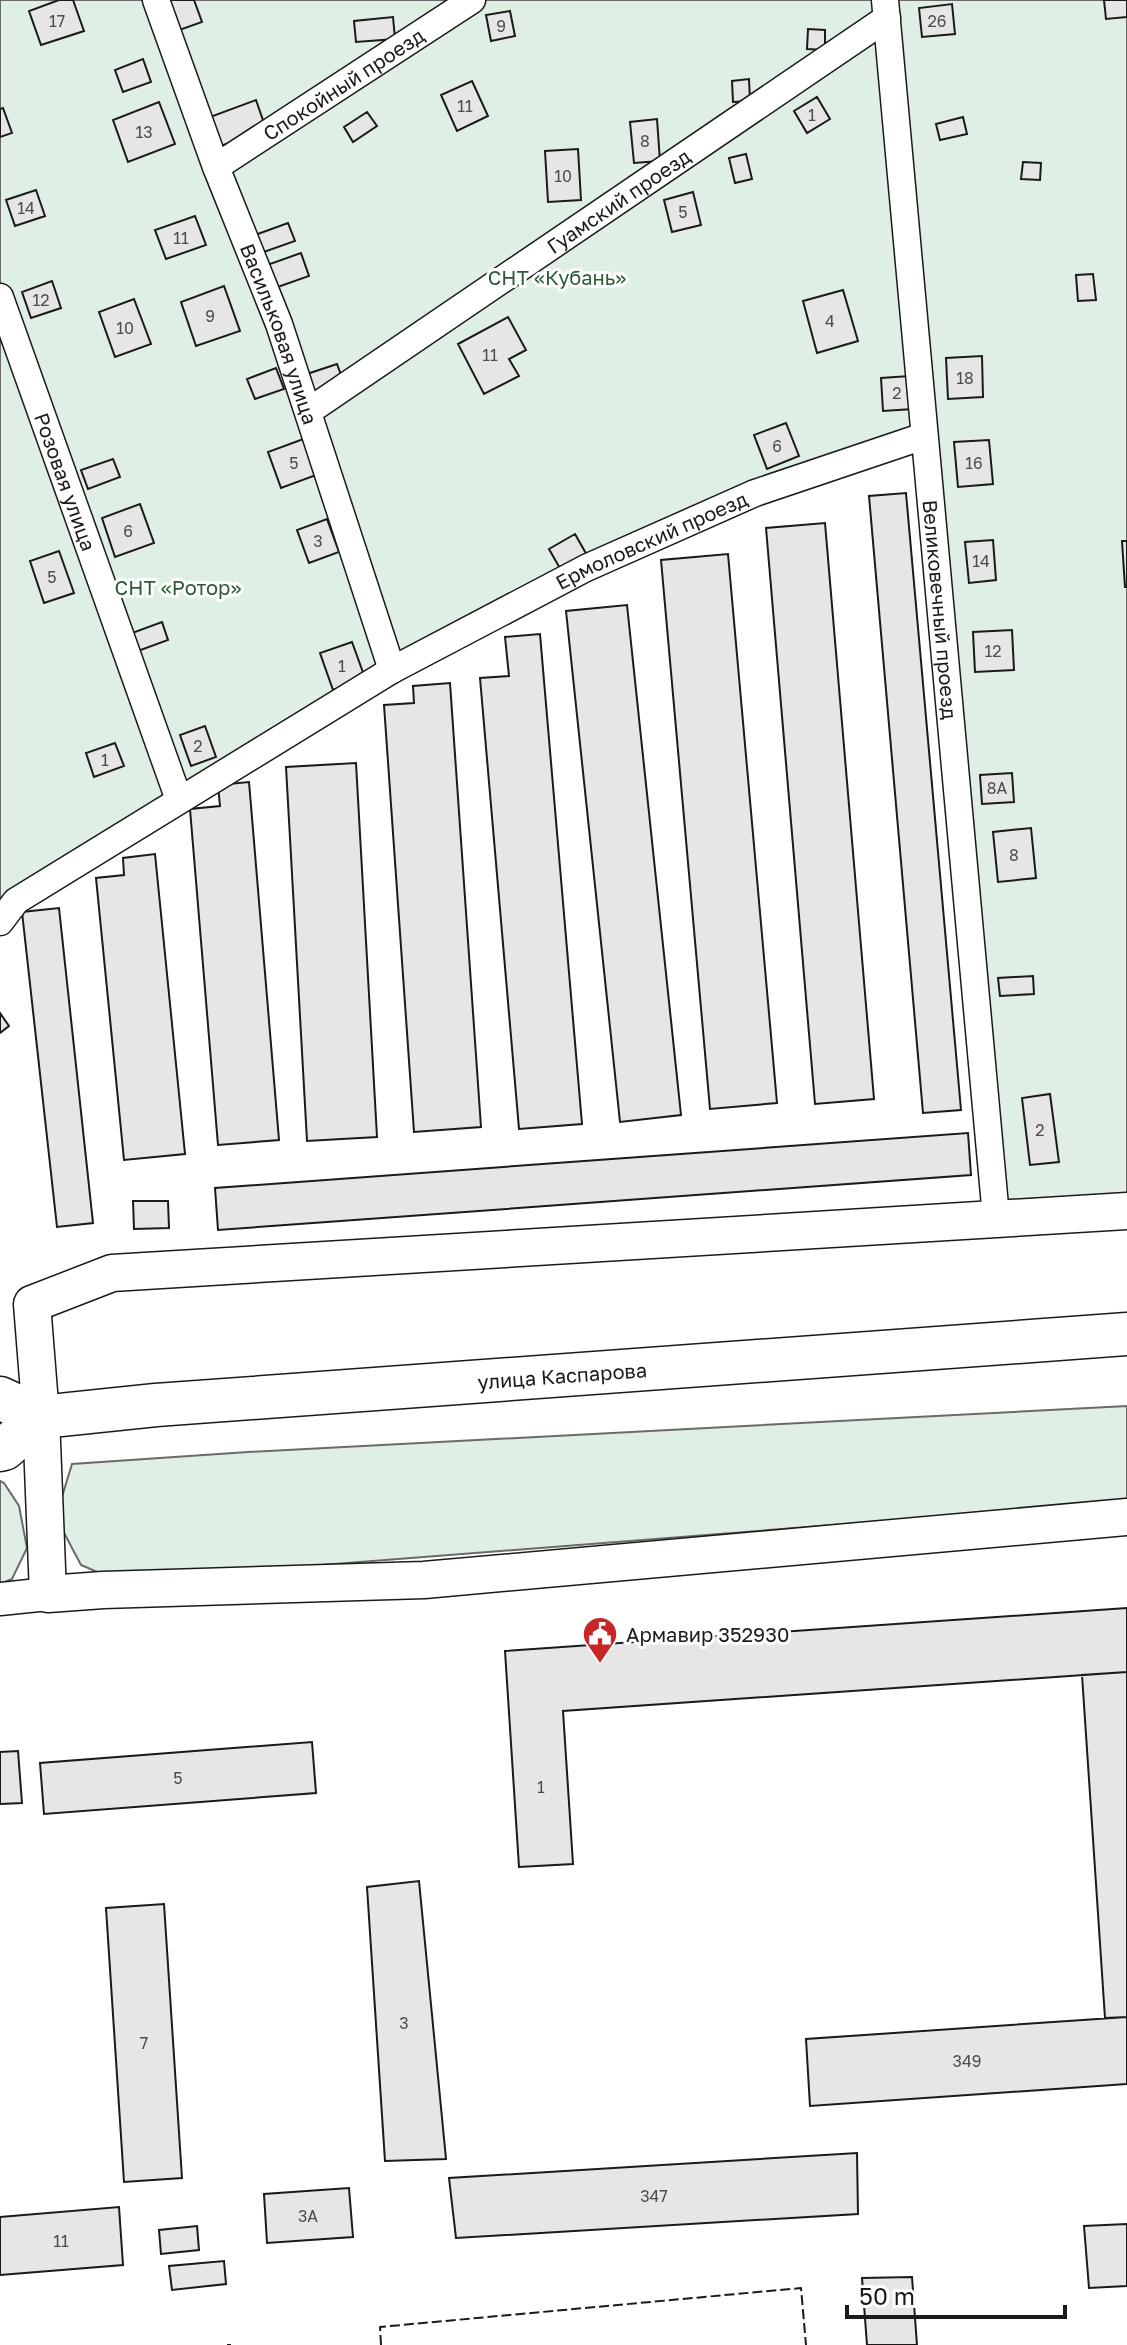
<svg xmlns="http://www.w3.org/2000/svg" width="1127" height="2345" font-family="'Golos Text',sans-serif">
<style>
.green{fill:#e0efe3;stroke:#6a6a6a;stroke-width:2}
.building{fill:#e6e6e6;stroke:#1a1a1a;stroke-width:2}
.lines{fill:none;stroke-linecap:round;stroke-linejoin:round}
.minor-casing{stroke:#1a1a1a;stroke-width:29}
.tertiary-casing{stroke:#1a1a1a;stroke-width:35}
.secondary-casing{stroke:#1a1a1a;stroke-width:39}
.primary-casing{stroke:#1a1a1a;stroke-width:45}
.minor{stroke:#fff;stroke-width:26}
.tertiary{stroke:#fff;stroke-width:32}
.secondary{stroke:#fff;stroke-width:36}
.primary{stroke:#fff;stroke-width:42}
.fence{stroke:#1a1a1a;stroke-width:2;stroke-dasharray:10 4;stroke-linecap:butt}
.labels{text-anchor:middle;dominant-baseline:central;stroke-width:6;stroke-linejoin:round;paint-order:stroke}
.number-label{font-size:16px;fill:#4d4d4d}
.street-label{font-size:20px;fill:#1a1a1a;stroke:#fff}
.park-label{font-size:20px;fill:#2b5a34;stroke:#fff}
.poi-label{font-size:20px;fill:#1a1a1a;stroke:#fff;text-anchor:start}
</style>
<rect width="100%" height="100%" fill="#fff"/>
<path class="green" d="M 0,0 L 1127,0 L 1127,1211 L 996,1217 L 924,437 L 755,493 L 392,670 L 0,922 Z
M 1127,1406 L 1127,1502 L 118,1581 L 81,1565 L 63,1531 L 61,1500 L 72,1464 L 248,1452 Z
M 0,1481 L 4,1483 L 19,1506 L 27,1548 L 12,1579 L 0,1584 Z"/>
<path class="building" d="M 59,0 L 73,0 L 84,31 L 41,45 L 29,11 Z
M 169,0 L 194,0 L 202,22 L 174,32 Z
M 1104,0 L 1127,0 L 1127,17 L 1106,19 Z
M 952,4 L 955,34 L 922,37 L 919,8 Z
M 510,11 L 515,36 L 491,41 L 486,15 Z
M 393,17 L 395,39 L 356,42 L 354,21 Z
M 808,29 L 825,30 L 825,50 L 807,49 Z
M 143,59 L 151,82 L 123,92 L 115,70 Z
M 749,79 L 750,101 L 733,102 L 732,81 Z
M 472,81 L 488,116 L 457,131 L 441,95 Z
M 817,97 L 830,119 L 807,133 L 794,111 Z
M 256,100 L 266,129 L 221,146 L 210,117 Z
M 159,102 L 175,144 L 128,162 L 113,120 Z
M 3,108 L 12,133 L 0,137 L 0,109 Z
M 367,112 L 377,126 L 353,142 L 344,127 Z
M 963,117 L 967,134 L 940,140 L 936,124 Z
M 657,119 L 660,161 L 634,163 L 630,122 Z
M 578,149 L 581,200 L 548,202 L 545,151 Z
M 746,154 L 752,179 L 735,183 L 729,158 Z
M 1023,162 L 1041,163 L 1040,180 L 1021,179 Z
M 36,190 L 45,216 L 15,226 L 6,200 Z
M 693,192 L 701,225 L 672,232 L 664,200 Z
M 195,216 L 206,245 L 166,259 L 155,230 Z
M 288,223 L 295,241 L 261,253 L 255,235 Z
M 301,253 L 309,276 L 275,288 L 267,265 Z
M 1093,274 L 1096,300 L 1078,301 L 1076,275 Z
M 52,281 L 61,308 L 31,318 L 22,292 Z
M 224,286 L 240,331 L 196,346 L 181,302 Z
M 843,290 L 858,341 L 817,353 L 803,301 Z
M 134,299 L 151,344 L 115,357 L 99,312 Z
M 508,317 L 526,350 L 509,359 L 519,376 L 484,394 L 458,344 Z
M 982,356 L 983,397 L 948,399 L 946,358 Z
M 337,364 L 345,386 L 315,397 L 307,374 Z
M 276,368 L 284,389 L 255,399 L 247,379 Z
M 910,376 L 913,409 L 883,411 L 881,378 Z
M 786,423 L 799,456 L 767,469 L 754,435 Z
M 306,438 L 319,474 L 281,488 L 268,452 Z
M 989,440 L 993,484 L 958,487 L 954,442 Z
M 113,459 L 120,477 L 88,489 L 81,470 Z
M 906,493 L 961,1110 L 923,1113 L 869,496 Z
M 140,504 L 154,543 L 115,557 L 102,518 Z
M 327,519 L 339,552 L 309,563 L 297,530 Z
M 825,523 L 874,1099 L 815,1104 L 766,528 Z
M 575,534 L 588,557 L 562,572 L 549,549 Z
M 993,540 L 996,580 L 969,583 L 965,542 Z
M 1122,541 L 1127,541 L 1127,587 L 1125,587 Z
M 59,551 L 74,593 L 44,603 L 30,561 Z
M 728,554 L 777,1103 L 710,1109 L 661,560 Z
M 627,605 L 681,1115 L 620,1122 L 566,611 Z
M 162,622 L 168,640 L 138,651 L 132,633 Z
M 1012,630 L 1014,670 L 975,672 L 973,632 Z
M 540,634 L 582,1124 L 519,1129 L 480,678 L 509,676 L 505,637 Z
M 352,642 L 365,678 L 333,690 L 320,653 Z
M 450,683 L 481,1127 L 414,1132 L 384,705 L 414,703 L 413,686 Z
M 205,726 L 216,757 L 191,766 L 180,735 Z
M 115,743 L 124,766 L 94,777 L 86,753 Z
M 356,763 L 377,1137 L 307,1141 L 286,767 Z
M 1012,773 L 1014,802 L 982,804 L 980,775 Z
M 249,782 L 279,1140 L 218,1145 L 190,809 L 220,806 L 218,785 Z
M 1031,828 L 1036,878 L 998,882 L 993,832 Z
M 155,854 L 185,1154 L 124,1160 L 96,878 L 124,875 L 123,858 Z
M 59,908 L 93,1223 L 57,1227 L 22,912 Z
M 1033,976 L 1034,994 L 1000,996 L 998,978 Z
M 0,1013 L 9,1026 L 0,1033 Z
M 1050,1094 L 1059,1162 L 1030,1165 L 1022,1098 Z
M 968,1133 L 971,1175 L 218,1230 L 215,1188 Z
M 133,1201 L 168,1201 L 169,1228 L 134,1229 Z
M 1127,1608 L 1127,1672 L 563,1711 L 573,1864 L 519,1867 L 505,1651 Z
M 1127,1672 L 1127,2017 L 1105,2018 L 1082,1675 Z
M 312,1742 L 316,1793 L 44,1814 L 40,1763 Z
M 18,1751 L 22,1803 L 0,1804 L 0,1752 Z
M 419,1881 L 446,2159 L 385,2161 L 367,1887 Z
M 164,1904 L 182,2178 L 124,2182 L 106,1908 Z
M 1127,2017 L 1127,2084 L 810,2106 L 806,2039 Z
M 857,2153 L 858,2214 L 456,2238 L 449,2178 Z
M 349,2188 L 353,2237 L 267,2243 L 264,2194 Z
M 119,2207 L 123,2265 L 0,2275 L 0,2217 Z
M 1127,2224 L 1127,2286 L 1089,2288 L 1084,2226 Z
M 197,2226 L 199,2250 L 161,2254 L 159,2230 Z
M 224,2261 L 226,2284 L 172,2290 L 169,2266 Z
M 912,2277 L 917,2345 L 867,2345 L 862,2278 Z"/>
<g class="lines">
<defs>
<g id="minor">
<path id="s1" d="M 156,0 L 216,167 L 279,324 L 392,670"/>
<path id="s2" d="M 885,0 L 996,1217"/>
<path id="s3" d="M 216,167 L 472,0"/>
<path id="s4" d="M 0,297 L 179,800"/>
<path id="s5" d="M 309,411 L 887,18"/>
<path id="s6" d="M 0,922 L 16,901 L 392,670 L 586,568 L 755,493 L 924,436"/>
</g>
<path id="tertiary" d="M 0,1599 L 48,1594"/>
<path id="secondary" d="M 1127,1211 L 112,1273 L 32,1304 L 41,1417 L 48,1594 L 103,1590 L 424,1580 L 1127,1517"/>
<g id="primary">
<path id="s7" d="M 0,1398 L 41,1417 L 156,1405 L 1127,1334"/>
<path d="M 0,1450 L 4,1449 L 41,1417"/>
</g>
</defs>
<use href="#minor" class="minor-casing"/>
<use href="#tertiary" class="tertiary-casing"/>
<use href="#secondary" class="secondary-casing"/>
<use href="#primary" class="primary-casing"/>
<use href="#minor" class="minor"/>
<use href="#tertiary" class="tertiary"/>
<use href="#secondary" class="secondary"/>
<use href="#primary" class="primary"/>
<path class="fence" d="M 227,2345 L 231,2345
M 381,2345 L 380,2327 L 801,2288 L 806,2345"/>
</g>
<defs>
<symbol id="civic-pin" viewBox="-11 -11 22 30"><path d="M0 17L-7.5 6A9.5 9.5 0 1 1 7.5 6Z" fill="#c62828" stroke="#fff"/><path d="M-.6-6.5H3V-4.5H.6V-3L4-1V1h2V6H-6V1h2V-1L-.6-3ZM-1.2 2.5V6h2.4V2.5Z" fill="#fff"/></symbol>
</defs>
<g fill-rule="evenodd">
<use href="#civic-pin" x="580" y="1614" width="40" height="54"/>
</g>
<g class="labels">
<g class="number-label">
<text x="57" y="21">17</text>
<text x="937" y="21">26</text>
<text x="501" y="26">9</text>
<text x="465" y="106">11</text>
<text x="812" y="115">1</text>
<text x="144" y="132">13</text>
<text x="645" y="141">8</text>
<text x="563" y="176">10</text>
<text x="26" y="208">14</text>
<text x="683" y="212">5</text>
<text x="181" y="238">11</text>
<text x="41" y="300">12</text>
<text x="210" y="316">9</text>
<text x="830" y="321">4</text>
<text x="125" y="328">10</text>
<text x="490" y="355">11</text>
<text x="965" y="378">18</text>
<text x="897" y="393">2</text>
<text x="777" y="446">6</text>
<text x="294" y="463">5</text>
<text x="974" y="463">16</text>
<text x="128" y="531">6</text>
<text x="318" y="541">3</text>
<text x="981" y="561">14</text>
<text x="52" y="577">5</text>
<text x="993" y="651">12</text>
<text x="342" y="666">1</text>
<text x="198" y="746">2</text>
<text x="105" y="760">1</text>
<text x="997" y="788">8А</text>
<text x="1014" y="855">8</text>
<text x="1040" y="1130">2</text>
<text x="178" y="1778">5</text>
<text x="541" y="1787">1</text>
<text x="404" y="2023">3</text>
<text x="144" y="2043">7</text>
<text x="967" y="2061">349</text>
<text x="654" y="2196">347</text>
<text x="308" y="2216">3А</text>
<text x="61" y="2241">11</text>
</g>
<g class="street-label">
<text stroke="none"><textPath href="#s3" startOffset="152">Спокойный проезд</textPath></text>
<text stroke="none"><textPath href="#s5" startOffset="374">Гуамский проезд</textPath></text>
<text stroke="none"><textPath href="#s1" startOffset="356">Васильковая улица</textPath></text>
<text stroke="none"><textPath href="#s4" startOffset="196">Розовая улица</textPath></text>
<text stroke="none"><textPath href="#s6" startOffset="758">Ермоловский проезд</textPath></text>
<text stroke="none"><textPath href="#s2" startOffset="612">Великовечный проезд</textPath></text>
<text stroke="none"><textPath href="#s7" startOffset="568">улица Каспарова</textPath></text>
</g>
<g class="park-label">
<text x="557" y="277">СНТ «Кубань»</text>
<text x="178" y="587">СНТ «Ротор»</text>
</g>
<g class="poi-label">
<text x="626" y="1634">Армавир 352930</text>
</g>
</g>
<path d="M847 2305v12h218v-12" fill="none" stroke="#1a1a1a" stroke-width="4"/>
<text x="859" y="2305" font-size="24" fill="#1a1a1a" stroke="#ffffff" stroke-width="6" paint-order="stroke">50 m</text>
</svg>
